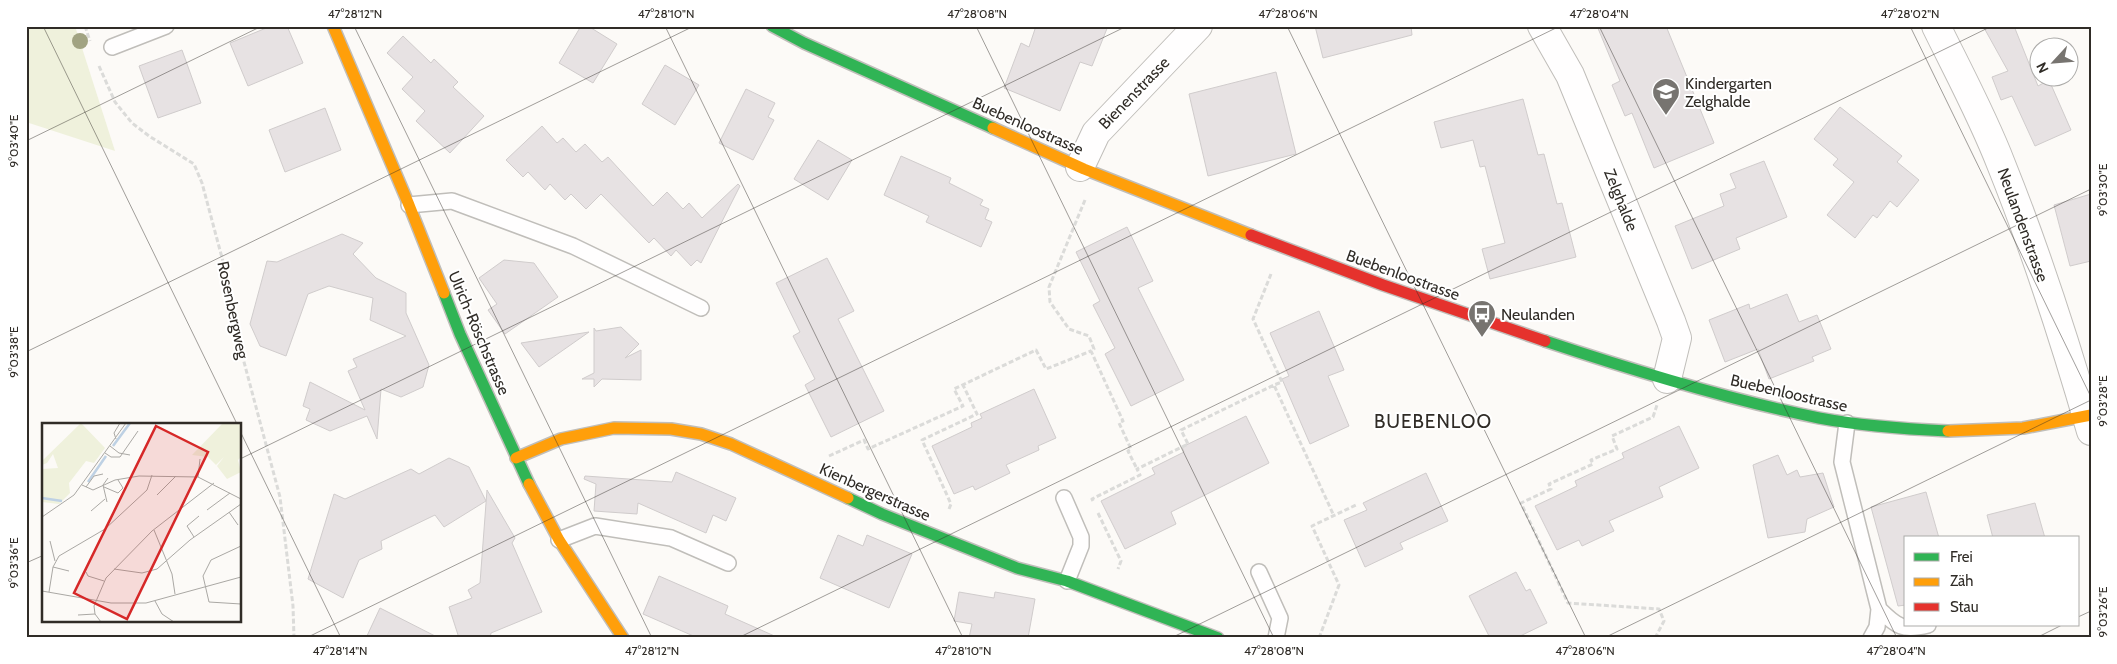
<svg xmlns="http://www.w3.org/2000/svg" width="2117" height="664" font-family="Cabin,sans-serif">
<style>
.green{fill:#eff1dc}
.building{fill:#e7e2e3;stroke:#d0cccc}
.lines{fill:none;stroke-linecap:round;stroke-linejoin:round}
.lane-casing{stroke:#c0beba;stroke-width:18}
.street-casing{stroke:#c0beba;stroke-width:30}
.fast-casing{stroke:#c0beba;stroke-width:14}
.slow-casing{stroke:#c0beba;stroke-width:14}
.jam-casing{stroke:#c0beba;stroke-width:14}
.path{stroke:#dbdbd9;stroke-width:3;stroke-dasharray:5 2.5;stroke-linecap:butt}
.lane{stroke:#fffefe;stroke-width:15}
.street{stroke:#fffefe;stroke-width:28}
.fast{stroke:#30b455;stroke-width:11}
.slow{stroke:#ff9f0a;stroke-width:11}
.jam{stroke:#e5322d;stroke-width:11}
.tree{fill:#a1a382}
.ticks{fill:none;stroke:#302c27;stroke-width:1;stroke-opacity:0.45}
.labels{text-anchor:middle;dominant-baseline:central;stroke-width:4;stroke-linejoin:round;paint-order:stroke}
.poi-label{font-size:16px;fill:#302c27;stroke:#fff;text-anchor:start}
.street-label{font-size:16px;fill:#302c27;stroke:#fff}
.quarter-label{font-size:19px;letter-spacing:1px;fill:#302c27;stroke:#fff}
.inset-river{fill:none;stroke:#bed1e4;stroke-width:2.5}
.inset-road{fill:none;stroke:#aaa8a4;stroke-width:1}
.view{fill:#d62828;fill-opacity:0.15;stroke:#d62828;stroke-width:2.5}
.inset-edge{fill:none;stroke:#302c27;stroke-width:2.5}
.neatline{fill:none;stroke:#302c27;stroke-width:2}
.ticks-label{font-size:12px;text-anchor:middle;fill:#302c27}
</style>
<rect width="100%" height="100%" fill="#fcfaf7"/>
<path class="green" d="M 26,26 L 75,26 L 115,151 L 26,122 Z"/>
<path class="building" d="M 271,26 L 287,26 L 303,63 L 248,86 L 230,43 Z
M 581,26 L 588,26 L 617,44 L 593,83 L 559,63 Z
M 1036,26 L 1108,26 L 1092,66 L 1080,62 L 1060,111 L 1004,88 L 1021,43 L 1029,47 Z
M 1315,26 L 1411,26 L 1412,35 L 1323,58 Z
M 1597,26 L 1666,26 L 1714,143 L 1654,168 L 1632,113 L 1625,116 L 1612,85 L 1620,81 Z
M 1983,26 L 2014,26 L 2038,86 L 2049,80 L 2071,130 L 2035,146 L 2012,96 L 2001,100 L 1992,77 L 2008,71 Z
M 403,36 L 431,63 L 434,59 L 458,82 L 453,87 L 484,116 L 450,153 L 416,121 L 425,111 L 402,89 L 413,77 L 387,53 Z
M 182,50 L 201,103 L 158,118 L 139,66 Z
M 665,65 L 699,85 L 675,125 L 642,104 Z
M 1276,72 L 1296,154 L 1208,176 L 1189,94 Z
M 746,89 L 775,103 L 768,117 L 774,120 L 753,160 L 719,143 Z
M 1523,99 L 1538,155 L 1544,154 L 1557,204 L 1562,203 L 1576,257 L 1490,279 L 1482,249 L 1505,243 L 1485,166 L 1480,167 L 1473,140 L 1441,148 L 1434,122 Z
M 1840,107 L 1902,156 L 1897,162 L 1919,180 L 1897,207 L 1890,201 L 1877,218 L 1873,215 L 1855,238 L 1827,215 L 1854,182 L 1833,165 L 1838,159 L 1814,139 Z
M 325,108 L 341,150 L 285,172 L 269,130 Z
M 542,126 L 557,143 L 563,138 L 576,152 L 585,144 L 602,162 L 608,157 L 653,206 L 667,192 L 683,209 L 689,203 L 702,218 L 738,184 L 740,186 L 701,263 L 697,260 L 691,266 L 676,250 L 671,256 L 654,238 L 649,243 L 601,194 L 586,209 L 571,194 L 565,200 L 550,184 L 545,190 L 528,172 L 523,177 L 506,160 Z
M 818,140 L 852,160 L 828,200 L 794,179 Z
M 901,156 L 951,178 L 949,183 L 983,200 L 980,205 L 989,209 L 985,219 L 992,222 L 981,247 L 926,222 L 929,216 L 884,195 Z
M 1764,161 L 1787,217 L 1736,238 L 1740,249 L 1692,269 L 1675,226 L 1724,206 L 1720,194 L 1736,188 L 1730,174 Z
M 2091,194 L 2091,261 L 2070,266 L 2054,205 Z
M 1127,227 L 1153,281 L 1138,288 L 1184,380 L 1131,406 L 1105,354 L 1115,348 L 1093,305 L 1100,301 L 1076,252 Z
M 342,234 L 363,243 L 353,254 L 376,278 L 406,293 L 406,313 L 429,365 L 423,387 L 401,397 L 381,389 L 377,439 L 367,416 L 330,431 L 306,420 L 310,409 L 303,406 L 310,382 L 365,410 L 348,371 L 357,367 L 353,359 L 406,336 L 370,320 L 373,298 L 329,286 L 308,294 L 286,356 L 260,346 L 250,324 L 267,261 L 277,262 Z
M 827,258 L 854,311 L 838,319 L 884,411 L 831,437 L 805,385 L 815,379 L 793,336 L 800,332 L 776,283 Z
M 504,260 L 534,263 L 558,297 L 505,334 L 488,310 L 497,304 L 479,278 Z
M 1787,294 L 1799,322 L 1817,315 L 1831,349 L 1812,357 L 1814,361 L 1769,379 L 1758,349 L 1725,362 L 1709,320 L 1749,304 L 1750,309 Z
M 1319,311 L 1344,370 L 1328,376 L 1349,426 L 1310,444 L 1282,379 L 1289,376 L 1270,333 Z
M 621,327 L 639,344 L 625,358 L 641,350 L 641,380 L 602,379 L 594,387 L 594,379 L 582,379 L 594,373 L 594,328 L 596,331 Z
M 589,332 L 539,367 L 521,343 Z
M 1034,389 L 1056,438 L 1038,446 L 1039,450 L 1006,465 L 1010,473 L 975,490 L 973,486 L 954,494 L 932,446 L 972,427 L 971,423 L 982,418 L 980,414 Z
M 1246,416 L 1269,463 L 1171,512 L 1176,524 L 1125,549 L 1101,501 L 1155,474 L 1152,468 L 1184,452 L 1182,447 Z
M 1679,426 L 1699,468 L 1659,487 L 1663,497 L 1609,521 L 1614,531 L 1582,546 L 1579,540 L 1557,550 L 1535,506 L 1577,486 L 1575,481 L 1624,458 L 1622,453 Z
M 1778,455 L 1787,475 L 1797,470 L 1800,477 L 1823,473 L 1834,507 L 1807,519 L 1805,532 L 1768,538 L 1753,465 Z
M 449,458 L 469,467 L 486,501 L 444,527 L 435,515 L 381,541 L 382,549 L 359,560 L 343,598 L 308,579 L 334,494 L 345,499 L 411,469 L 419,474 Z
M 676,472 L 736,498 L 726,521 L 713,515 L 706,533 L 638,503 L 637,514 L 594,511 L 596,484 L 584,479 L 585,476 L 672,482 Z
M 1426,473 L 1448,521 L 1400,543 L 1403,549 L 1365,567 L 1344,520 L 1367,510 L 1363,503 Z
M 487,490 L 515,538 L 512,543 L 542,612 L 491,633 L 490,638 L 459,638 L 449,607 L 472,598 L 468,590 L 480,583 Z
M 1926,492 L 1939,538 L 1906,538 L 1906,605 L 1898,606 L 1871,507 Z
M 2035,503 L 2045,538 L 1993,538 L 1987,515 Z
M 838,535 L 863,546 L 867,535 L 912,554 L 889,608 L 820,578 Z
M 1516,572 L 1526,591 L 1530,589 L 1547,623 L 1516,638 L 1490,638 L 1469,596 Z
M 659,576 L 728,606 L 725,614 L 779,638 L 698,638 L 643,614 Z
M 959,592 L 994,598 L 995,592 L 1035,599 L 1028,638 L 969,638 L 972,624 L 954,621 Z
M 380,608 L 439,638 L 366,638 Z"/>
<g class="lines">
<defs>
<path id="lane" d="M 112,47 L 166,26
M 409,205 L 452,201 L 573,246 L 701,308
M 1847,423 L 1842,462 L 1879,609 L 1877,627 L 1871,638
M 1064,498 L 1081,537 L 1081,546 L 1067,581
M 559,540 L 595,526 L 671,538 L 728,563
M 1259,572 L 1280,618 L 1276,638
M 1879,609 C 1897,627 1903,631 1928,625"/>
<path id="street" d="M 1542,26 L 1570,75 L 1671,321 L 1677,338 L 1667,379
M 1936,26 C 1958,71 1983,117 2001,164 C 2036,251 2065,341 2091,431
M 1080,167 L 1096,133 L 1198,26"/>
<path id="fast" d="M 772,26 L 804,43 L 993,128
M 444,293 L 460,334 L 529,484
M 1545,341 C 1635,371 1726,399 1819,418 C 1862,426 1905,429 1948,431
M 848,498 L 882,514 L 1017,568 L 1067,581 L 1218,638"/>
<path id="slow" d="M 333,26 L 409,205 L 444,293
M 993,128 L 1084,169 L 1251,235
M 1948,431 L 2023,428 L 2091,415
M 516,458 L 561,439 L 614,428 L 671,429 L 701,434 L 731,444 L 848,498
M 529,484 L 559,540 L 623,638"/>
<path id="jam" d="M 1251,235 L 1383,285 L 1545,341"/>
</defs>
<use href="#lane" class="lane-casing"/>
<use href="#street" class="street-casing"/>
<use href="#fast" class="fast-casing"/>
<use href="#slow" class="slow-casing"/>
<use href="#jam" class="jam-casing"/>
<path class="path" d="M 85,26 L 90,41
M 99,66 L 115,102 L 132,123 L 149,136 L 194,164 L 202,183 L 225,269 L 240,347 L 280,497 L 293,606 L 294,638
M 1085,200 L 1049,287 L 1050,302 L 1069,329 L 1089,336 L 1094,349 L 1091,351 L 1123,421 L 1119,423 L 1131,449 L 1128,451 L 1137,469
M 1271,274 L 1253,319 L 1282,382 L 1274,385 L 1334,516
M 829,456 L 864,440 L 868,449 L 963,406 L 954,389 L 1036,350 L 1046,369 L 1091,351
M 1093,501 L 1092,499 L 1140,475 L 1137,469 L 1188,444 L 1181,430 L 1274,385
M 949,509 L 951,504 L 922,440 L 977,414 L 963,385
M 1098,513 L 1121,561 L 1118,569
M 1319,638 L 1339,585 L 1312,526 L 1358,504
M 1655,638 L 1664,621 L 1659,609 L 1568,603 L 1521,503 L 1551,489 L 1549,484 L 1593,464 L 1591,460 L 1617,449 L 1612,436 L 1653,417 L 1657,405"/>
<use href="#lane" class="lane"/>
<use href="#street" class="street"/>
<use href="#fast" class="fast"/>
<use href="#slow" class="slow"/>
<use href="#jam" class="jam"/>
</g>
<circle class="tree" cx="80" cy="41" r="8"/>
<path class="ticks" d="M 43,26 L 237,424M 354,26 L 652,638M 665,26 L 963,638M 976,26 L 1274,638M 1287,26 L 1586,638M 1599,26 L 1897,638M 1910,26 L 2091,397M 26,141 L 262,26M 26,352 L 694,26M 240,431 L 341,638M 240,459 L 1127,26M 26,563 L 44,555M 2078,617 L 2091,611M 26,630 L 30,638M 306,638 L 1560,26M 738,638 L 1992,26M 1171,638 L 2091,189M 1604,638 L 2091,400M 2036,638 L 2062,625"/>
<defs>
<symbol id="school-pin" viewBox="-11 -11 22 30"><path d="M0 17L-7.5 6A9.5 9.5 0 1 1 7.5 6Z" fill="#777470" stroke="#fff"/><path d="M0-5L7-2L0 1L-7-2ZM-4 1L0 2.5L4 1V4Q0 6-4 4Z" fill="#fff"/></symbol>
<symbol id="bus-pin" viewBox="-11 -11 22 30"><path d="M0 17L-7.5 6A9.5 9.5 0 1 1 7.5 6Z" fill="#777470" stroke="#fff"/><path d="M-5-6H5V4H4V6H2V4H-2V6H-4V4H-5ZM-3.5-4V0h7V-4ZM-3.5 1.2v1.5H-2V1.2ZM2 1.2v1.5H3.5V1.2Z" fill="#fff"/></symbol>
</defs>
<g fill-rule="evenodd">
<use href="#school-pin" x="1650" y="76" width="32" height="43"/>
<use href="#bus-pin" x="1466" y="298" width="32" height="43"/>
</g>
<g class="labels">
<g class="poi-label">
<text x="1685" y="83">Kindergarten<tspan x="1685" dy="18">Zelghalde</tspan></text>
<text x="1501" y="314">Neulanden</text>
</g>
<g class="street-label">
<text transform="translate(1134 93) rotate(-46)">Bienenstrasse</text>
<text transform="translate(1028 126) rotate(24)">Buebenloostrasse</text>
<text transform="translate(1621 200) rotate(68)">Zelghalde</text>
<text transform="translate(2023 225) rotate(70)">Neulandenstrasse</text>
<text transform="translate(1403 275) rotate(20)">Buebenloostrasse</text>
<text transform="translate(233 310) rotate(78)">Rosenbergweg</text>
<text transform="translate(479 333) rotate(67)">Ulrich-Röschstrasse</text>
<text transform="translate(1789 393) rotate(13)">Buebenloostrasse</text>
<text transform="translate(875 492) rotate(24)">Kienbergerstrasse</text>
</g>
<g class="quarter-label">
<text x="1433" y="421">BUEBENLOO</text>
</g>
</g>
<g transform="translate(42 423)">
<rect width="199" height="199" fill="#fcfaf7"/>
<path d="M 39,0 L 63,25 L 52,40 L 44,38 L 27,60 L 28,70 L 17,81 L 0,79 L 0,46 L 16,45 L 11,31 L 5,40 L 0,42 L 0,38 ZM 181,0 L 199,0 L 199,34 L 196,37 L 199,49 L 185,56 L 175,43 L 182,34 L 174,42 L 166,34 L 150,32 Z" fill="#eff1dc"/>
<path class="inset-river" d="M 71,23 L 88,0M 46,59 L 64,33M 0,75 L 20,78"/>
<path class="inset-road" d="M 74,16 L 72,10 L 78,0M 68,23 L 77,30 L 88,32M 63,30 L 69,34 L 78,34 L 96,8M 156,54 L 158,36M 40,62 L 51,67 L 73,57 L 97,53 L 156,54 L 199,76M 44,64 L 52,53 L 61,51M 62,64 L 76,70 L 81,65 L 76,57M 115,72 L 134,53M 65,79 L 61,62 L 66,55M 165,87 L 188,70M 49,88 L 63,76M 187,89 L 196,102M 0,94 L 32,72 L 84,0M 112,107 L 130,151 L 133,171M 152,114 L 145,103 L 157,93M 8,118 L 13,138M 199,123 L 169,137 L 161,153 L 167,179 L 199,181M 11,144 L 27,148M 72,146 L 100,150 L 115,146 L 148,117 L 199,81M 44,149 L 46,153 L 62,158M 0,168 L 69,180 L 104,180 L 199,154M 7,169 L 11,144 L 17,133 L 63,106 L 105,67 L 110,52M 113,178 L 120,191 L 132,199M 36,192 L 53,191M 59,199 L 53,191 L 52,183 L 64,155 L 110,108 L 172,60"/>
<path class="view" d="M 114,3 L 166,29 L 85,196 L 32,170 Z"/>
<rect width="199" height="199" class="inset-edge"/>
</g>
<rect width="2117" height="664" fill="none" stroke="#ffffff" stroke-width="55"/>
<rect x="1904" y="536" width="175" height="90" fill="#ffffff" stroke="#acaba9"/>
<rect x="1914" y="553" width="25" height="8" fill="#30b455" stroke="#acaba9"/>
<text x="1950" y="562" font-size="15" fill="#302c27">Frei</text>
<rect x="1914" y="578" width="25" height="8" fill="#ff9f0a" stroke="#acaba9"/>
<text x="1950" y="586" font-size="15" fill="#302c27">Zäh</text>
<rect x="1914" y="603" width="25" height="8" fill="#e5322d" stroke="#acaba9"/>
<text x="1950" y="612" font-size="15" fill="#302c27">Stau</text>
<g transform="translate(2054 62) rotate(244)"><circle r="24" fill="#ffffff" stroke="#acaba9"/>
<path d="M0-4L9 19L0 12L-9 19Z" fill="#777470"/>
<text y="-8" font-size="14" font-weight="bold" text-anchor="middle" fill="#302c27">N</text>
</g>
<rect x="28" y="28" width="2062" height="608" class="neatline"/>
<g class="ticks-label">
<text x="355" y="18">47°28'12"N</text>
<text x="666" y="18">47°28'10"N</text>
<text x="977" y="18">47°28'08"N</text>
<text x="1288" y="18">47°28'06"N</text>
<text x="1599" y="18">47°28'04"N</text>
<text x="1910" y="18">47°28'02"N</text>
<text transform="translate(14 141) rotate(-90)" y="4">9°03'40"E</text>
<text transform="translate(2103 190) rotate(-90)" y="4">9°03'30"E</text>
<text transform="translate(14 352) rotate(-90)" y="4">9°03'38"E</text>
<text transform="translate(2103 401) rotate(-90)" y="4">9°03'28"E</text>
<text transform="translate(14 563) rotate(-90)" y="4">9°03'36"E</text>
<text transform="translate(2103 612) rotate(-90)" y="4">9°03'26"E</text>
<text x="340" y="655">47°28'14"N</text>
<text x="652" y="655">47°28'12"N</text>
<text x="963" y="655">47°28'10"N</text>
<text x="1274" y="655">47°28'08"N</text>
<text x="1585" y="655">47°28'06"N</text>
<text x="1896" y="655">47°28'04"N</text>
</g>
</svg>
